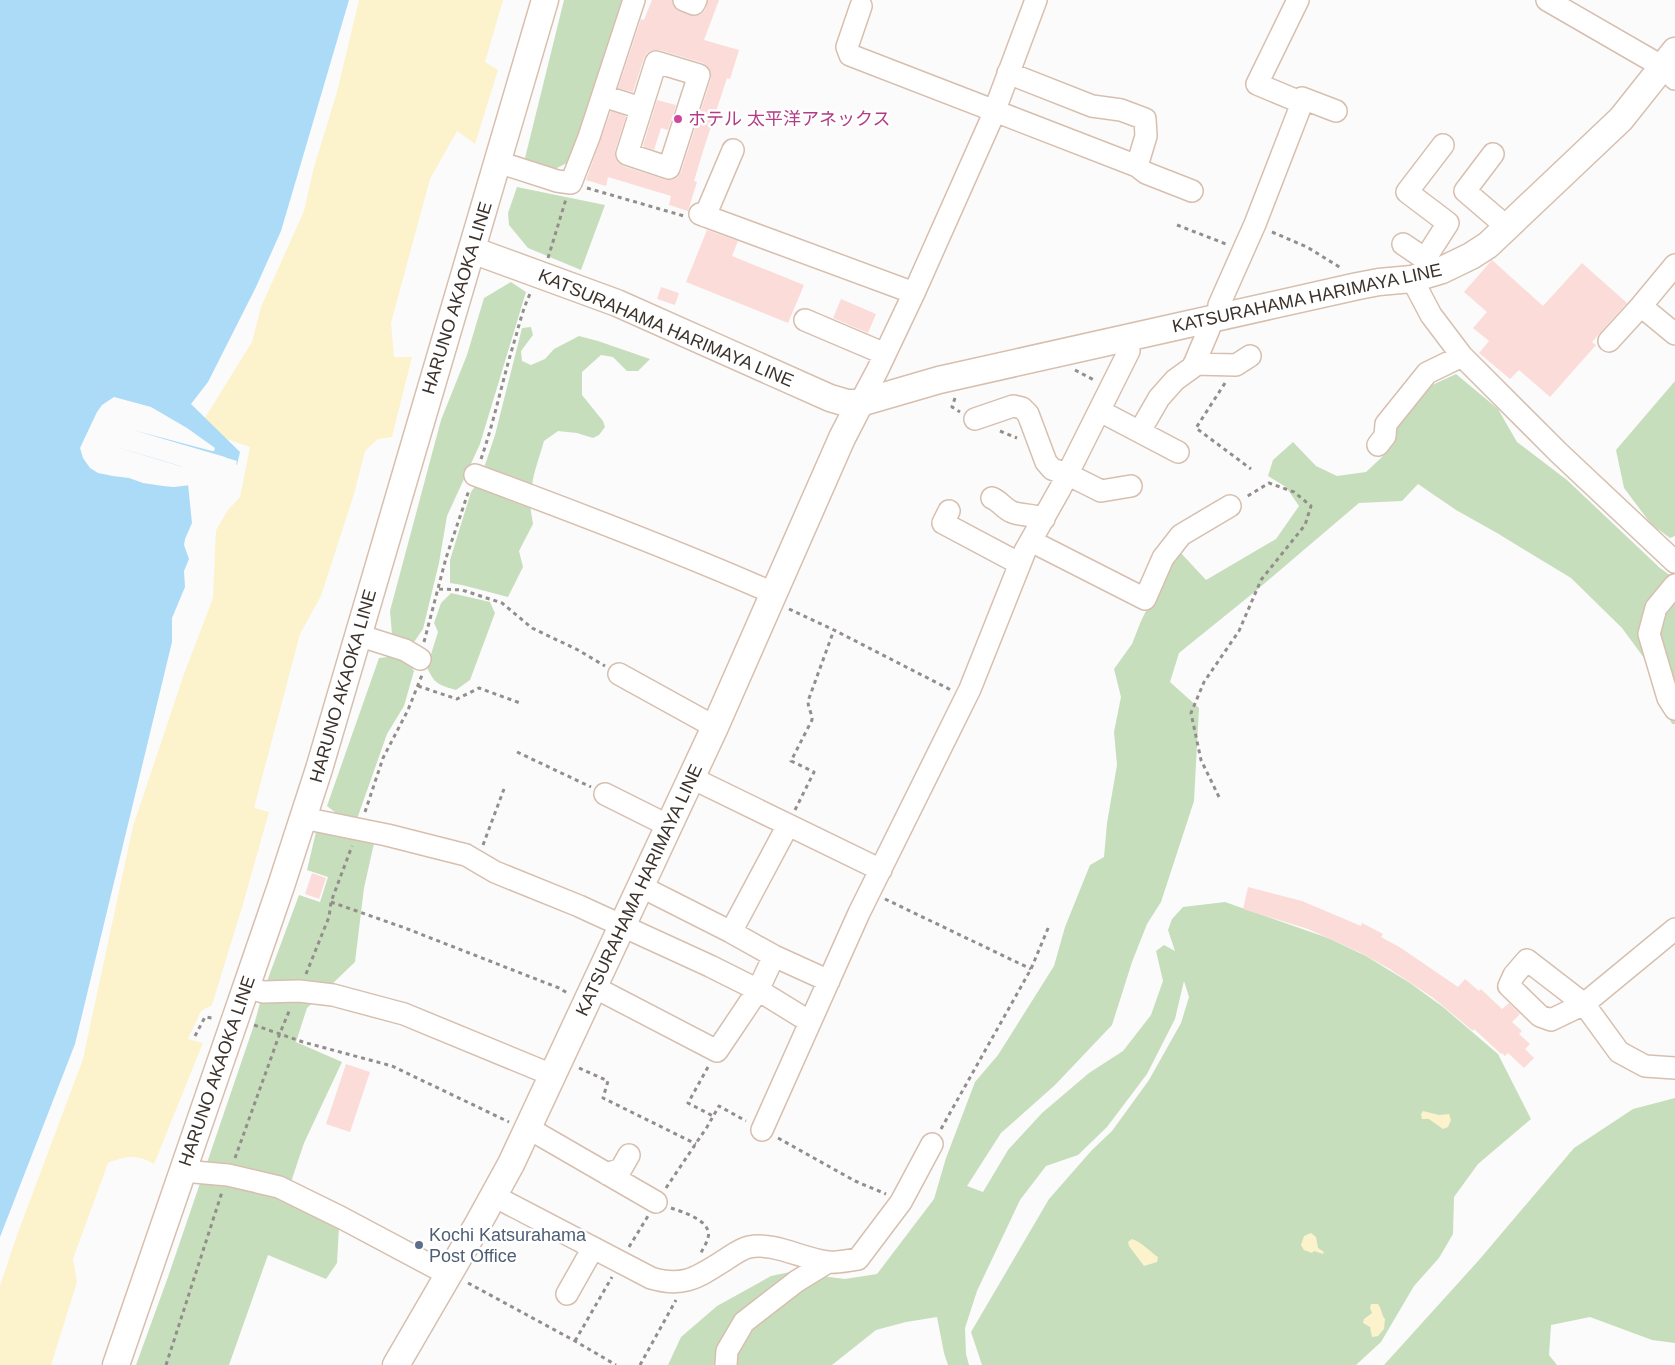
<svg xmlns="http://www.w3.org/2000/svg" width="1675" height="1365" viewBox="0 0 1675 1365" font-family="Helvetica,'Noto Sans JP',sans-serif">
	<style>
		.green { fill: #c7debc }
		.sand { fill: #fcf2cc }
		.water { fill: #acdbf7 }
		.pier { fill: #fbfbfb }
		.building { fill: #fbdcd9 }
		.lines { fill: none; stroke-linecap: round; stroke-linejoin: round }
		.minor-casing { stroke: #d7bfaf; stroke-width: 24 }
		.major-casing { stroke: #d7bfaf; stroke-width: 29 }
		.path { stroke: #938e8b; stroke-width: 3; stroke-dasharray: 4 4; stroke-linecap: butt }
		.minor { stroke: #fff; stroke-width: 21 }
		.major { stroke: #fff; stroke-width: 26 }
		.hotel-dot { fill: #d1479c; stroke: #fff; stroke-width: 2 }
		.service-dot { fill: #5c6f8a; stroke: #fff; stroke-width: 2 }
		.labels { text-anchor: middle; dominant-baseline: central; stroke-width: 5; stroke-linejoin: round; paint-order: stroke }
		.hotel-label { font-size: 18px; fill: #b23c85; stroke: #fff; text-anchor: start }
		.street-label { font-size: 18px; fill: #3b322c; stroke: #fff }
		.service-label { font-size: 18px; fill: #4e5e75; stroke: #fff; text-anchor: start }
	</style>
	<rect width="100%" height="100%" fill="#fbfbfb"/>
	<path class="green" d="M564 0H625L571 161 551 171 534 165 525 158Z
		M517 187 605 205 581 270 528 248 509 225 508 213Z
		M511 282 526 292 480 444 447 516 439 563 423 629 414 642 392 634 390 611 441 420 467 355 484 298Z
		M531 327 533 335 521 351 522 361 531 365 545 359 554 349 579 336 598 341 650 359 638 371H627L613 357 601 355 582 372V395L603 421 605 427 599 435 593 438 577 433 558 431 544 441C540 456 534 470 532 486L483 471 495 435 522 328Z
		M1456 374 1498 409 1517 442 1567 480 1660 568 1675 579V724H1672L1661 702 1647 662 1622 628 1571 578 1497 533 1456 510 1418 484 1402 501 1359 503 1252 594 1179 653 1170 682 1199 708 1194 801 1161 902 1147 924 1132 962 1112 1025 1055 1085 1001 1133 967 1186 983 1192 1008 1150 1042 1113 1089 1073 1123 1051 1151 1015 1163 981 1156 951 1164 945 1175 951 1168 930 1172 919 1183 907 1225 902 1328 938 1366 956 1410 983 1443 1007 1498 1054 1531 1119 1478 1164 1454 1197 1453 1234 1439 1258 1414 1286 1381 1342 1356 1365H982L971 1332 1049 1199 1092 1150 1112 1131 1149 1080 1181 1023 1189 997 1184 981 1175 1019 1147 1074 1107 1127 1078 1155 1046 1166 1020 1200 977 1291 965 1328 966 1354 969 1365H948L944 1353 937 1317 906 1322 876 1330 832 1365H668L681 1337 717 1306 771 1276 790 1272 845 1279 877 1274 934 1199 946 1158 975 1082 998 1055 1054 966 1065 927 1090 865 1104 857 1107 823 1117 765 1114 732 1121 697 1114 669 1132 644 1141 621 1161 581 1180 552 1206 580 1276 539 1299 506 1286 487 1268 476 1273 460 1293 442 1316 466 1337 476 1366 472 1382 457 1395 438 1399 422 1430 386Z
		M1675 381V536L1670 538 1651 524 1624 488 1616 450Z
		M480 479 530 505 533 524 519 551 523 567 508 597 462 585 450 583V560L471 492Z
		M451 593 490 602 495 613 470 680 456 690C439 685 434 684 427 667L438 632 434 623 441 603Z
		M404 655 414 671 404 706 387 734 357 819 341 817 327 806 379 658Z
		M316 832 375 839 364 888 355 962 307 1008 296 1042 342 1062 304 1143 291 1182 340 1208 337 1263 326 1279 268 1255 229 1365H136L168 1277 254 1025 263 992 299 895 320 902 328 877 307 870Z
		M1675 1098V1343L1652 1340 1590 1317 1551 1325 1549 1355 1557 1365H1384L1479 1260 1574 1148 1633 1109Z"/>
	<path class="sand" d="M359 0H503L485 62 498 70 475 144 457 131 430 179 391 323 394 357H412L392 437 378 439 365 451 354 494 321 596 300 634 254 808 269 812 243 904 212 1005 201 1011 188 1039 203 1043 154 1164C136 1154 126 1156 108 1163L73 1259 77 1282 51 1365H0V1286L17 1235 83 1059 133 826 184 674 213 598 216 530 228 510 240 497 250 447 198 429 252 342 261 307 304 211 314 167 337 92Z
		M1423 1111 1439 1115 1449 1114 1451 1120 1448 1127 1443 1129 1429 1119H1422L1421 1114Z
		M1311 1233 1316 1237 1318 1248 1324 1252 1323 1254 1314 1251 1312 1253 1304 1250 1301 1245 1304 1236Z
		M1132 1239C1142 1242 1149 1251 1158 1257L1157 1262 1144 1266 1129 1246 1128 1242Z
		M1371 1304H1378C1382 1309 1381 1314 1385 1319L1384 1329 1378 1336 1372 1337 1370 1327 1363 1323 1364 1319 1372 1313 1370 1308Z"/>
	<path class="water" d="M0 0H349L281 231 256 287 208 382 191 404 240 452 237 465 225 457 118 426 113 445 183 467 188 484 192 523 185 539 184 545 189 559 184 571 185 587 172 618V642L75 1044 0 1237Z"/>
	<path class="pier" d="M114 397 151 407 187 428 215 448 214 451H212L133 430 237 461 236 465 239 466 236 467 224 459 120 428 116 444 183 464 185 467 113 446 186 468 191 485 174 487 163 486 143 483 129 478 113 476 98 473 90 468 83 458 80 448 97 412 102 405Z"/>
	<path class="building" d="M652 0H672L674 7 679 11 695 16 701 14 705 10 708 0H719L704 40 739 50 730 79 727 78 704 148 694 181 697 182 688 211 669 205 671 196 608 177 606 186 586 180 611 111 626 116 615 151V157L618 163 623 166 666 180H672L677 178 681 172 711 79V73L708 67 703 63 660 50H653L647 53 644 58 633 92 618 88 641 19 644 20Z
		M657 100 676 105 668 130 661 128 654 150 643 146Z
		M707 230 738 241 732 256 804 285 788 323 686 282Z
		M1492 260 1543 306 1582 263 1627 303 1600 333 1592 342 1596 345 1550 397 1519 370 1510 379 1479 353 1489 341 1473 328 1487 312 1464 292Z
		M661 287 679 293 675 305 657 299Z
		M841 299 876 314 868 333 833 318Z
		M312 873 326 878 319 899 305 894Z
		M1248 887 1302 901 1361 926 1362 923 1383 934 1381 937 1401 948 1458 987 1465 979 1479 991 1481 989 1502 1009 1509 1003 1520 1014 1512 1022 1522 1031 1519 1034 1530 1044 1525 1049 1534 1058 1524 1068 1508 1053 1505 1056 1502 1053 1501 1054 1474 1029 1473 1031 1432 997 1388 968 1359 952 1308 929 1243 909Z
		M346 1064 370 1072 350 1132 326 1124Z"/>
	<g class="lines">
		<defs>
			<path id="minor" d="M684 0 694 4 696 0
				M1547 0 1663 67 1675 79
				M861 6 847 47 850 55 1137 166 1146 173 1192 191
				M656 62 699 75 669 168 627 154Z
				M1008 73 1092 106 1121 110 1145 119 1146 136 1137 166
				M603 96 641 108
				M1300 102 1302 98 1336 111
				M1493 154 1465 191 1507 227
				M498 162 557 181 571 183 589 137 634 0
				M700 214 914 293
				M705 216 733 150
				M1403 244 1425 259 1448 223 1407 192 1443 145
				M1412 279 1431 315 1462 356 1559 453 1675 562
				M1641 306 1675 334
				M1222 317 1219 305 1255 224 1300 108V102L1257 84 1298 0
				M805 320 885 354
				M1609 341 1641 306 1675 265
				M1194 364 1236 365 1250 356
				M860 403 877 371 914 293 991 120 1036 0
				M1100 411 1178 452
				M975 419 1013 406 1022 408 1028 414 1046 462 1052 469 1067 474 1101 491 1131 486
				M1140 431 1159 398 1175 380 1193 367 1209 329 1208 320
				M1378 445 1385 436 1386 424 1427 373 1462 356
				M475 475C575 512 675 550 773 593
				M992 498C1000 501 1004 509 1012 512 1022 516 1032 514 1044 519
				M949 511 943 523 1020 564
				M1031 541 1145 599 1163 558 1181 535 1230 506
				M1675 585 1656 608 1649 634 1668 698 1675 709
				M358 635 405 650 420 659
				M619 674 715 727
				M692 778 881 870
				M605 794 669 826
				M303 818 387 835 466 855 495 872 579 906 710 966 758 990 810 1022
				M642 887 731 932 774 956 829 981
				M1675 929 1584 1004 1551 1020 1540 1016 1509 986 1514 975 1527 960 1584 1004 1619 1052 1645 1066 1675 1068
				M731 932 788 825
				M246 987 263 992 299 991 333 995 404 1014 552 1075
				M594 987 717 1051 758 990 774 956
				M528 1128 656 1202
				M762 1130 859 913 970 689 1025 551 1060 489 1129 351 1128 338
				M183 1171 228 1175 279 1187 342 1218 436 1268 448 1273
				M607 1174 621 1169 629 1155
				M494 1196 651 1278C684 1288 698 1277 725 1260 733 1255 740 1249 749 1247 775 1242 802 1259 828 1262 837 1263 849 1260 858 1259L901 1202 932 1144
				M567 1294 593 1248
				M726 1365 727 1351 744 1322 797 1281 828 1262"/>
			<path id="major" d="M472 250 617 303 830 398 847 403H860L939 380 1358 286 1379 282 1412 279 1442 270 1471 256 1488 245 1621 119 1675 51
				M116 1365 281 886 319 769 545 0
				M396 1365 478 1224 511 1164 715 727 842 438 860 403"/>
		</defs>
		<use href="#minor" class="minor-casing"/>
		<use href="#major" class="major-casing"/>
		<path class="path" d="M587 188 684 216
			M1177 225 1226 244
			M1272 232 1307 247 1341 268
			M548 258 566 199
			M1075 370 1094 380
			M1225 383 1196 428 1251 469
			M955 398 952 407 960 412
			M1000 431 1017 438
			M481 459C495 419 503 377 516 336 520 321 524 306 531 292
			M439 589 462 590 502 603 532 628 578 650 605 666
			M789 609 834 630 951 690
			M424 642 446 558 469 490
			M418 686 457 699 479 688 520 703
			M517 752 591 787
			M1219 797 1201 760 1191 713 1204 682 1239 631 1261 580 1305 525 1311 506 1294 492 1269 483 1246 497
			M795 810 814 772 791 761 812 720C812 713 808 708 808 701L834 630
			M365 812 383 758 408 710 422 675
			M483 845 504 789
			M885 899 1031 969
			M331 902 405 928 559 988 569 994
			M306 974 329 917 331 902 352 846
			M254 1025 303 1042 392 1066 509 1122
			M195 1036 205 1017 212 1018
			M708 1067 688 1103 713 1116
			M579 1068 608 1081 603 1098 696 1144
			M941 1129 1031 969 1049 926
			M778 1138 855 1181 886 1194
			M235 1158 280 1033 290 1009
			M666 1188 707 1127 719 1106 746 1121
			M671 1208C683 1212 713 1221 708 1238 707 1243 703 1248 701 1253
			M629 1247 648 1216
			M468 1283 575 1341 616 1365
			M575 1341 612 1277
			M166 1365 222 1192
			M640 1365 676 1300"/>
		<use href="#minor" class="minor"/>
		<use href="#major" class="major"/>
	</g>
	<circle class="hotel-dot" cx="678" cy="119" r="5"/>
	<circle class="service-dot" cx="419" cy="1245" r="5"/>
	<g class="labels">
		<g class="hotel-label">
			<text x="688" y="119">ホテル 太平洋アネックス</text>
		</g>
		<g class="street-label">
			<text transform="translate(457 298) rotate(-73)">HARUNO AKAOKA LINE</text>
			<text transform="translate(1307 298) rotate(-12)">KATSURAHAMA HARIMAYA LINE</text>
			<text transform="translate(666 328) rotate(23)">KATSURAHAMA HARIMAYA LINE</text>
			<text transform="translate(343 686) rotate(-74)">HARUNO AKAOKA LINE</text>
			<text transform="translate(639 890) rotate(-65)">KATSURAHAMA HARIMAYA LINE</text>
			<text transform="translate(217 1071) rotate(-71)">HARUNO AKAOKA LINE</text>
		</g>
		<g class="service-label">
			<text x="429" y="1235">Kochi Katsurahama<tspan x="429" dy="21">Post Office</tspan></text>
		</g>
	</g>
</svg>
